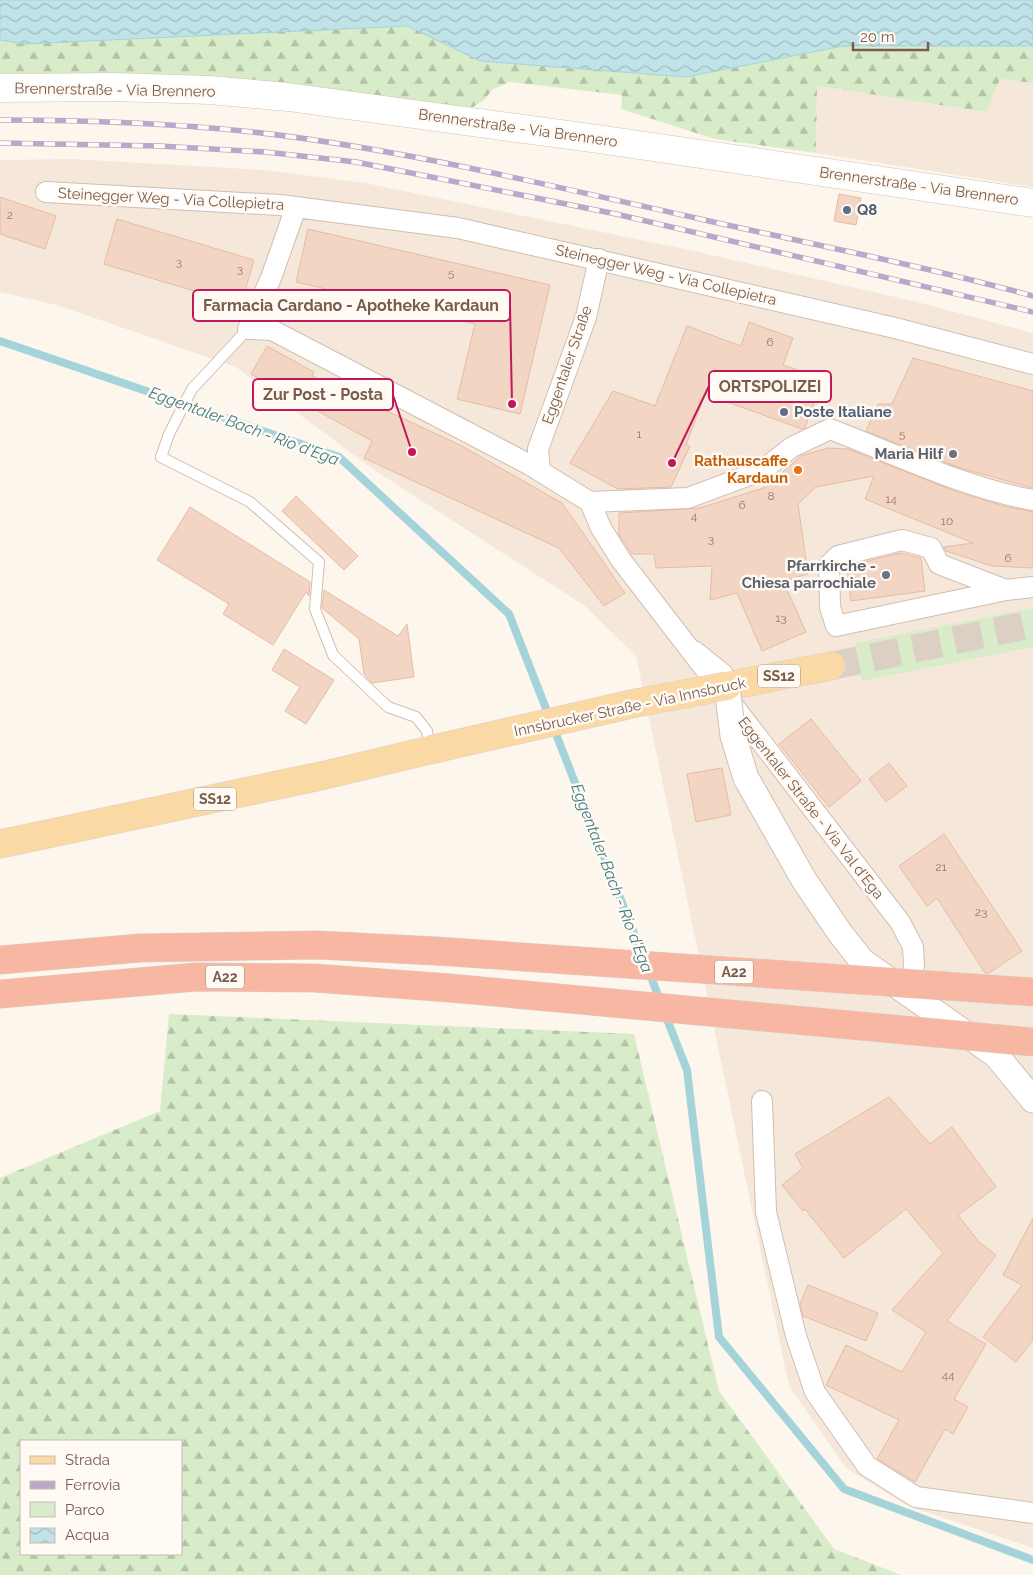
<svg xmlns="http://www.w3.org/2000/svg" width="1033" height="1575" viewBox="0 0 1033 1575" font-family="Raleway,sans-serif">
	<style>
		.residential { fill: #f5e8da }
		.green { fill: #d8ecc9 }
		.forest { fill: url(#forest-firs); fill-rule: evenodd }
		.water { fill: url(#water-waves); stroke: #a5d3da }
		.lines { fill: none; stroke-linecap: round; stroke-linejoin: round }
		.stream { stroke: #a5d3da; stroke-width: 8 }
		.building { fill: #f3d5c3; stroke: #e6bba3 }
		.primary-tunnel { stroke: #dcd0c4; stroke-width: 28; stroke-dasharray: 28 14; stroke-linecap: butt }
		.service-casing { stroke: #d1beb0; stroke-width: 12 }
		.minor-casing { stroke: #d1beb0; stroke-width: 22 }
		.tertiary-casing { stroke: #d1beb0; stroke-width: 27 }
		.secondary-casing { stroke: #d6c0b0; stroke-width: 29 }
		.primary-casing { stroke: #dad1cd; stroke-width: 29 }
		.motorway-casing { stroke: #dad1cd; stroke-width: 29 }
		.service { stroke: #fff; stroke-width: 10 }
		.minor { stroke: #fff; stroke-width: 20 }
		.tertiary { stroke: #fff; stroke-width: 25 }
		.secondary { stroke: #fff; stroke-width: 28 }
		.primary { stroke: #fbd9a5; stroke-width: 28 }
		.motorway { stroke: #f7b7a3; stroke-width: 28 }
		.rail-casing { stroke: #b9a8c9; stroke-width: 5.5 }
		.rail { stroke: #fffaf3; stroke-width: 4; stroke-dasharray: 11; stroke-linecap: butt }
		.tertiary-bridge-casing { stroke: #d1beb0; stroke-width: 27; stroke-linecap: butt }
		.primary-bridge-casing { stroke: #dad1cd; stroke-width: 29; stroke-linecap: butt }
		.motorway-bridge-casing { stroke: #dad1cd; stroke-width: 29; stroke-linecap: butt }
		.tertiary-bridge { stroke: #fff; stroke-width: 25 }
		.primary-bridge { stroke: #fbd9a5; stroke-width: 28 }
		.motorway-bridge { stroke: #f7b7a3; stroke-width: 28 }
		.service-dot { fill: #5c6f8a; stroke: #fffaf3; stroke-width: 2 }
		.worship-dot { fill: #6b7280; stroke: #fffaf3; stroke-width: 2 }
		.food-dot { fill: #e8710a; stroke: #fffaf3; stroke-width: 2 }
		.labels { text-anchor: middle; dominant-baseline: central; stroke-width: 5; stroke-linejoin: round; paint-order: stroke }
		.number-label { font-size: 12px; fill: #987a6a }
		.shield { fill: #fffaf3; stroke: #a28b7f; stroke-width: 1 }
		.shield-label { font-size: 14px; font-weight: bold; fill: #7a5c4d }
		.street-label { font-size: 15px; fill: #7a5c4d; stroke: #fffaf3 }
		.service-label { font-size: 15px; font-weight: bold; fill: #4e5e75; stroke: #fffaf3; text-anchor: start }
		.worship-label { font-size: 15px; font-weight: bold; fill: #5b616d; stroke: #fffaf3; text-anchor: end }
		.food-label { font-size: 15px; font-weight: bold; fill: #c56008; stroke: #fffaf3; text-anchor: end }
		.water-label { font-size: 16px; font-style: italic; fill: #437c86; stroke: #fffaf3 }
		.leader { fill: none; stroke: #c2185b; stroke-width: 2 }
		.callout-dot { fill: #c2185b; stroke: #fffaf3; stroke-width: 2 }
		.callout { fill: #fffaf3; stroke: #c2185b; stroke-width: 2 }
		.callout-label { font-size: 16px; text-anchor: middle; font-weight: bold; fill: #7a5c4d }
	</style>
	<defs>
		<pattern id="forest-firs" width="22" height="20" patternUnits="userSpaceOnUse" patternTransform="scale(1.25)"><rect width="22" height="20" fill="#d8ecc9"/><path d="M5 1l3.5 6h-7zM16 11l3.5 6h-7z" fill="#b4c2a5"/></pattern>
		<pattern id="water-waves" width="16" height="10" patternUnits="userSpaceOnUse" patternTransform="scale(1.25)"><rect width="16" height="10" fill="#bfe3e8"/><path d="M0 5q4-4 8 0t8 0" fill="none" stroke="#a0bbbe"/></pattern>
	</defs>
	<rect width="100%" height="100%" fill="#fdf6ec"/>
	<path class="residential" d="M1000 79 1033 83V187L816 153 817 86 986 112Z
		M72 159 264 170 365 183 694 251 921 303 1033 333V1548L908 1506 846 1468 789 1386 636 656 585 606 374 470 236 367 57 305 0 292V160Z"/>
	<path class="green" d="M1033 608V647L862 681 855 643Z"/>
	<path class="forest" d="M408 26 480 61 686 77 843 46H1033V83L1000 79 986 112 817 86 816 153 715 139 621 109 622 95 510 82 492 90 484 100 473 107 457 109 209 77 118 73H0V40L24 44Z
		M169 1014 634 1034 719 1391 834 1549 901 1575H0V1178L160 1111ZM181 1441V1554H21V1441Z"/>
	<path class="water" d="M0 0H1033V46H843L686 77 480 61 408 26 24 44 0 40Z"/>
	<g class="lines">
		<path class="stream" d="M0 341 339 457 509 614 644 959
			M649 972 661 1003
			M665 1014 687 1070 719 1337 844 1489 1033 1560"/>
	</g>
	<path class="building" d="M839 194 861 198 856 225 834 221Z
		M0 197 56 216 45 249 0 234Z
		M117 219 254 260 241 305 104 264Z
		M308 229 550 285 520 414 457 399 475 324 296 282Z
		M749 322 793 338 783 365 823 379 805 428 802 429 705 394 686 445 690 446 671 487 618 489 570 463 613 391 655 406 687 326 741 346Z
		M267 346 314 372 312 376 460 445 562 503 625 593 604 606 559 548 364 458 372 441 251 374Z
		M913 358 1033 391V488L960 468 866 431 878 404H892Z
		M827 448 848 449 952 490 1004 506 1033 512V568L992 566 946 551 944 547 973 543 865 499 874 476 816 487 798 504 808 574 783 581 806 632 762 651 737 593 710 600 712 566 656 568 654 554H632L619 535V513L700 508 766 487 801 456Z
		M296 496 358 556 344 570 282 511Z
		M190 507 310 582 309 596 306 592 273 645 223 614 229 604 157 560Z
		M901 553 921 558 925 591 851 601 847 566Z
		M324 590 398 636 407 624 414 677 372 683 364 674 359 639 322 608Z
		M284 649 334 680 306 724 285 711 300 687 272 670Z
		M811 719 861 781 829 807 779 744Z
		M889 763 907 786 886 802 869 779Z
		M722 768 731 815 696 822 687 774Z
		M944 834 1022 951 989 973H985L937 898 927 906 899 866Z
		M889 1097 930 1144 952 1127 996 1187 958 1215 979 1242 996 1255 947 1321 986 1344 954 1399 968 1407 953 1434 945 1429 915 1482 877 1459 899 1420 826 1385 846 1345 902 1372 926 1332 892 1310 943 1253 906 1209 844 1258 805 1209 803 1211 782 1185 803 1168 795 1154Z
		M1033 1218V1340L1016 1362 983 1337 1022 1285 1003 1275Z
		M808 1285 878 1313 866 1341 803 1316 800 1304Z"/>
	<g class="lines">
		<path class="primary-tunnel" d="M831 666 1033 624"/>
		<defs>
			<path id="service" d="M248 329 192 389 169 434 161 457 250 502 319 562 315 609 333 655 388 707 416 717 427 731 430 750
				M697 647 727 671"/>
			<path id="minor" d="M46 192 280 205 458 228 895 328 1033 364
				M296 207 271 278 248 329 272 330 530 465 590 502 601 528 621 560 900 922 913 947 914 964 911 997
				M540 471 538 449 586 317 599 259
				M590 502 688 498 763 470 792 447 830 429C895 454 965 488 1033 500
				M1006 590 939 564 931 548 902 540 838 556 829 565 830 607 836 626 1006 590 1033 587
				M762 1101 766 1212 796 1336 815 1392 867 1466 916 1497 1033 1513"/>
			<path id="tertiary" d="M746 778 804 880 840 933 862 961 996 1055 1033 1100"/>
			<path id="secondary" d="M0 88 115 87 209 90 288 97 598 139 1033 203"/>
			<path id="primary" d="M727 686 831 666
				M0 844 325 775 430 750"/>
			<path id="motorway" d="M0 960 140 948 318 945 436 951
				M0 994 196 977 314 978 450 988"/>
		</defs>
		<use href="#service" class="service-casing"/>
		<use href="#minor" class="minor-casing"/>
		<use href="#tertiary" class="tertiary-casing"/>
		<use href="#secondary" class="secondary-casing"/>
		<use href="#primary" class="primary-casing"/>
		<use href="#motorway" class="motorway-casing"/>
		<use href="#service" class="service"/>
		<use href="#minor" class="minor"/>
		<use href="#tertiary" class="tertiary"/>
		<use href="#secondary" class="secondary"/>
		<use href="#primary" class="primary"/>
		<use href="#motorway" class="motorway"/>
		<defs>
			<path id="rail" d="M0 120C85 120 169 123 253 132 396 148 537 183 678 214 796 241 916 264 1033 296
				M0 143 159 146 265 152 356 162 616 214 1033 312"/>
		</defs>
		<use href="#rail" class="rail-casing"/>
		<use href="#rail" class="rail"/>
		<defs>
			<path id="tertiary-bridge" d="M727 686 733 736 746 778"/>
			<path id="primary-bridge" d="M430 750 636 703 727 686"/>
			<path id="motorway-bridge" d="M436 951 1033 992
				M450 988 1033 1042"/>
		</defs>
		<use href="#tertiary-bridge" class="tertiary-bridge-casing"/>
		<use href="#primary-bridge" class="primary-bridge-casing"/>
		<use href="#motorway-bridge" class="motorway-bridge-casing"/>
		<use href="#tertiary-bridge" class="tertiary-bridge"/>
		<use href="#primary-bridge" class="primary-bridge"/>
		<use href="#motorway-bridge" class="motorway-bridge"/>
	</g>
	<g class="service-dot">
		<circle cx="847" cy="210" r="5"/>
		<circle cx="784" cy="412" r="5"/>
	</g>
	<g class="worship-dot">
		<circle cx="953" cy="454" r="5"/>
		<circle cx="886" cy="575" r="5"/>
	</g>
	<circle class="food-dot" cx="798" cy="470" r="5"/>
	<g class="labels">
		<g class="number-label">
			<text x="10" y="215">2</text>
			<text x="179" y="262">3</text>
			<text x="240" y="269">3</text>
			<text x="451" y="273">5</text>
			<text x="770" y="342">6</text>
			<text x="639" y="434">1</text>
			<text x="902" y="434">5</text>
			<text x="771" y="496">8</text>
			<text x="891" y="499">14</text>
			<text x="742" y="505">6</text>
			<text x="694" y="516">4</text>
			<text x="947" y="521">10</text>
			<text x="711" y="539">3</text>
			<text x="1008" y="558">6</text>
			<text x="781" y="618">13</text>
			<text x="941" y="867">21</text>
			<text x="981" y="912">23</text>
			<text x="948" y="1375">44</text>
		</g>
		<g class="shield">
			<rect x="758" y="664.5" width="42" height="23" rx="4"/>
			<rect x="194" y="787.5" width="42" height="23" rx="4"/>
			<rect x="715" y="960.5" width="38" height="23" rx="4"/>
			<rect x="206" y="965.5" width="38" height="23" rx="4"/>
		</g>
		<g class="shield-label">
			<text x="779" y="676">SS12</text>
			<text x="215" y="799">SS12</text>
			<text x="734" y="972">A22</text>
			<text x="225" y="977">A22</text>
		</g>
		<g class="street-label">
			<text transform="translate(115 90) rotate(1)">Brennerstraße - Via Brennero</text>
			<text transform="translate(518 128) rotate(8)">Brennerstraße - Via Brennero</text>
			<text transform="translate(919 186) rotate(8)">Brennerstraße - Via Brennero</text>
			<text transform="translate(171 199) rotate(3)">Steinegger Weg - Via Collepietra</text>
			<text transform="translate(666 275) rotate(13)">Steinegger Weg - Via Collepietra</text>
			<text transform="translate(567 365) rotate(-71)">Eggentaler Straße</text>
			<text transform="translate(630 707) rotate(-12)">Innsbrucker Straße - Via Innsbruck</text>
			<text transform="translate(811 808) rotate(52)">Eggentaler Straße - Via Val d'Ega</text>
		</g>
		<g class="service-label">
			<text x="857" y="210">Q8</text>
			<text x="794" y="412">Poste Italiane</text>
		</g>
		<g class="worship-label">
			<text x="943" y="454">Maria Hilf</text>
			<text x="876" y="566">Pfarrkirche -<tspan x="876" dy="17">Chiesa parrochiale</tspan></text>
		</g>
		<g class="food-label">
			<text x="788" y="461">Rathauscaffe<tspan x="788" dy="17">Kardaun</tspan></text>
		</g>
		<g class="water-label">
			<text transform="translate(244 426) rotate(20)">Eggentaler Bach - Rio d'Ega</text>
			<text transform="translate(612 878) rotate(69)">Eggentaler Bach - Rio d'Ega</text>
		</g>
	</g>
	<path class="leader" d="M512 404L510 305M672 463L709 386M412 452L393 395"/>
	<g class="callout-dot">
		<circle cx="512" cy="404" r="5"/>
		<circle cx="672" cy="463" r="5"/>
		<circle cx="412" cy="452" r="5"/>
	</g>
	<g class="callout">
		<rect x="193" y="290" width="317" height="31" rx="5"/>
		<rect x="709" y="371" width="122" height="31" rx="5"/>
		<rect x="253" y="379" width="140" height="31" rx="5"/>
	</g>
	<g class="callout-label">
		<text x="351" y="311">Farmacia Cardano - Apotheke Kardaun</text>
		<text x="770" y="392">ORTSPOLIZEI</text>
		<text x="323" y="400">Zur Post - Posta</text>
	</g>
	<rect x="20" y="1440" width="162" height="115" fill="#fffaf3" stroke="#cabbb1"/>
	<rect x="30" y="1456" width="25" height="8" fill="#fbd9a5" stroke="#cabbb1"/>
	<text x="65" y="1465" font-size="15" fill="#7a5c4d">Strada</text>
	<rect x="30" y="1481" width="25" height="8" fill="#b9a8c9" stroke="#cabbb1"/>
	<text x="65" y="1490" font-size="15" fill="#7a5c4d">Ferrovia</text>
	<rect x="30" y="1502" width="25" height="15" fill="#d8ecc9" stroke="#cabbb1"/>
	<text x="65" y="1515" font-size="15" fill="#7a5c4d">Parco</text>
	<rect x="30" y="1528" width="25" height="15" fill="url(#water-waves)" stroke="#cabbb1"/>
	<text x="65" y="1540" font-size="15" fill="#7a5c4d">Acqua</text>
	<path d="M853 42v8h75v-8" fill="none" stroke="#7a5c4d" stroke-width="2.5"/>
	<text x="860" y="42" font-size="15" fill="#7a5c4d" stroke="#fffaf3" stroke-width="4" paint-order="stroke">20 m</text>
</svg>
